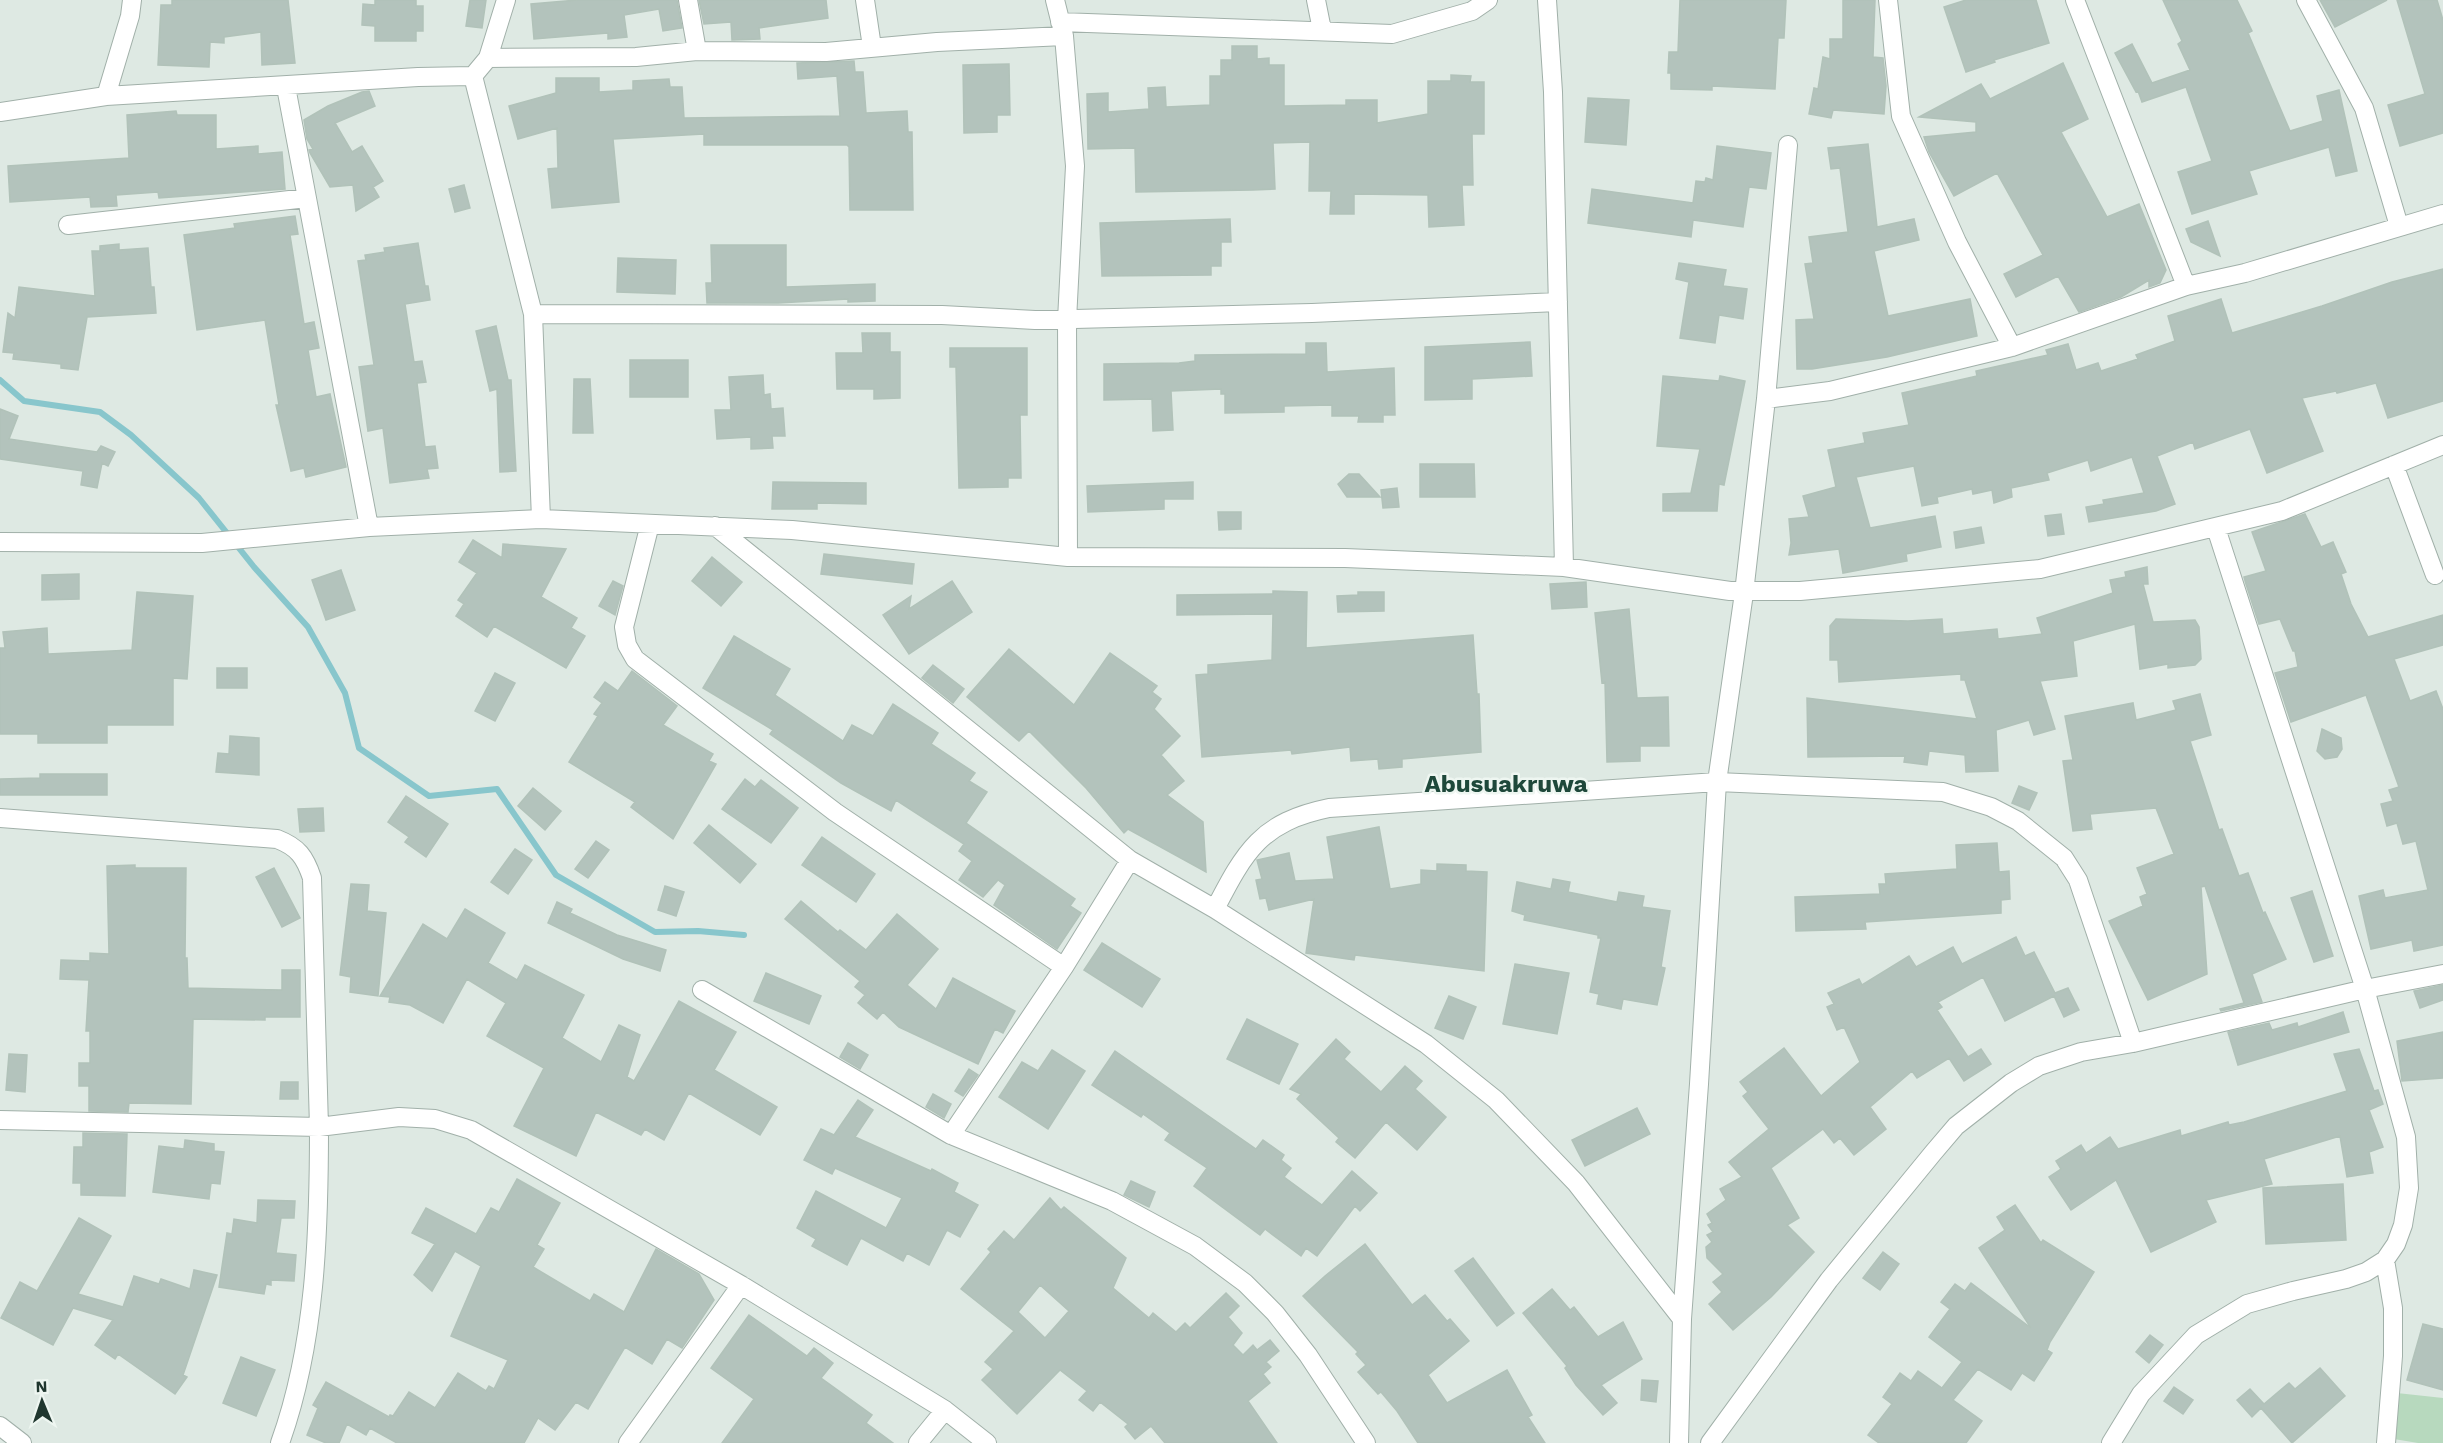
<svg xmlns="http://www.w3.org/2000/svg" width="2443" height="1443" viewBox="0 0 2443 1443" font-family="'Work Sans',sans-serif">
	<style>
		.green { fill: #b7d9be }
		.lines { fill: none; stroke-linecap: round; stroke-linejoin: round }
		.stream { stroke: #88c6cc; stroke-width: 6 }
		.building { fill: #b3c3bc; stroke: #b1c2b9; stroke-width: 1.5; fill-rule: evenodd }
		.minor-casing { stroke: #a1b0a9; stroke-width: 20 }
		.minor { stroke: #fff; stroke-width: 18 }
		.labels { text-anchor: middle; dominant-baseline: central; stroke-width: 5; stroke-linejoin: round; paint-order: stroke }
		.district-label { font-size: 24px; font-weight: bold; fill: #1e483a; stroke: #eef6f1 }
	</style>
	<rect width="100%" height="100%" fill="#dee9e3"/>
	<path class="green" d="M2397 1393 2443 1398V1443H2418L2394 1439Z"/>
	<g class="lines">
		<path class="stream" d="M0 380 24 401 100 412 131 435 199 498 254 567 308 627 345 693 359 748 429 796 497 789 556 875 655 932 698 931 744 935"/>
	</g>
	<path class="building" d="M172 0H288L295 63 262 65 261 32 224 37V43L210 42 209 67 158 65 161 5H172Z
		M375 0H416V6H423V31H416V41H375V26L362 25 363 4 375 5Z
		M470 0H486L482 28 466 26Z
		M577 0H677L682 28 663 31 659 9 624 15 627 37 608 39V33L534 39 531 4Z
		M699 0H826L828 18 759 28 760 39 732 40 731 22 704 24Z
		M1680 0H1786L1784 38H1778L1775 89 1712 86V90L1671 89V73H1668L1669 52H1678Z
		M1843 0H1875L1873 57 1883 58 1886 86 1884 114 1833 110 1831 118 1809 114 1814 88 1818 89 1823 57 1830 59V39H1843Z
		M1966 0H2036L2049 43 1994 60 1995 62 1966 72 1944 7Z
		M2163 0H2237L2252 31 2248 33 2290 131 2323 121 2317 96 2339 90 2357 171 2336 176 2329 147 2249 171 2257 194 2192 214 2178 172 2212 161 2186 87 2142 102 2138 91 2136 92 2115 53 2132 44 2152 83 2190 70 2178 44 2182 41Z
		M2320 0H2387L2335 27Z
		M2397 0H2437L2443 20V133L2400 146 2388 105 2425 94Z
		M1232 46H1257V59L1269 58V65H1284V106L1346 105V100H1377V123L1428 114V81H1451V75L1471 76 1470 82H1484V134H1472L1473 185H1462L1464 225 1429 227 1428 195 1354 194V214H1330L1331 191H1309L1310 142 1273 143 1275 189 1253 190 1136 192 1135 148 1088 149 1087 94 1108 93V112L1149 109 1148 88 1165 87 1166 107 1210 105V76H1221V60H1232Z
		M854 61 855 72H863L866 113 907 111 908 132H912L913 210H850L849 147 847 145H704V134L613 139 619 202 552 208 548 169 558 168 557 128 518 139 509 106 556 93V78H599V92L633 90V81L669 79 670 87H682L684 118 840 116 837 76 798 79 797 63Z
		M2063 63 2088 119 2061 132 2107 217 2139 204 2166 270 2160 283 2149 287V280L2121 297 2079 312 2058 276 2016 297 2004 274 2043 255 1997 173 1954 196 1929 152 1924 137 1976 132V122L1919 117 1981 84 1990 99Z
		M1009 64 1010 115H997V132L964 133 963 65Z
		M369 91 375 106 335 123 352 152 362 146 383 181 373 187 379 197 356 211 353 185 330 187 310 153 309 150 313 149 307 139 304 120 328 106 362 92Z
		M1588 98 1629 100 1626 145 1585 142Z
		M176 111 177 115H216V149L258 146V154L282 152 285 189 159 198 158 192 116 195 117 206 91 207 90 197 10 202 8 166 129 158 127 115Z
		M1868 144 1877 227 1914 219 1919 240 1874 251 1888 316 1970 299 1977 336 1887 357 1812 369H1797L1796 320 1814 319 1805 264 1813 263 1809 237 1848 232 1840 168 1831 169 1828 148Z
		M1717 146 1771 153 1766 189 1749 187 1743 227 1693 220 1691 237 1588 223 1592 189 1693 203 1696 181 1705 182 1706 178 1713 180Z
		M464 185 470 208 455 212 449 189Z
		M295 216 298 234 290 235 304 324 314 322 319 348 308 350 316 397 330 394 346 467 306 477 304 468 291 471 276 405H279L265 320 197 330 184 235 235 228 234 224Z
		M1230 219 1231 242H1221V266H1211V275L1102 276 1100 223Z
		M2208 221 2220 256 2191 242 2186 229Z
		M418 243 425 286H428L430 300 405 304 414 362 422 361 426 382 417 383 425 447 435 446 438 468 427 469 429 478 390 483 383 428 368 431 366 417 359 367 374 365 358 261 366 260 365 255 385 252 384 248Z
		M119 244V250L148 248 151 287H154L156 313 87 317 78 370 61 368V364L13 359 14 353 3 352 8 313 15 318 19 287 95 296 92 251H100V246Z
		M711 245H786V287L875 284V301L848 302V299L778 303H707L706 283H712Z
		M618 258 676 260 675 294 617 292Z
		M1679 263 1726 270 1723 286 1747 289 1743 319 1719 315 1715 343 1680 338 1689 282 1676 279Z
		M2443 269V401L2388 418 2376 383 2337 393 2336 391 2302 398 2323 451 2267 473 2250 429 2195 449 2193 442 2157 456 2175 504 2156 511 2089 522 2086 507 2104 504 2103 500 2144 493 2132 457 2091 471 2088 460 2047 473 2049 480 2011 488 2012 497 1994 503 1992 490 1973 494 1972 489 1937 497 1938 503 1922 506 1914 466 1856 477 1870 528 1935 516 1941 547 1906 554 1907 561 1843 573 1839 549 1789 555 1791 543 1789 519 1809 517 1803 496 1836 487 1828 450 1865 443 1863 433 1909 425 1902 393 1977 376 1976 371 2048 355 2046 350 2068 344 2076 370 2098 363 2101 371 2138 359 2136 355 2175 341 2168 316 2221 299 2232 333 2322 306 2392 282Z
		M496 326 508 380H511L516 471 500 472 497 389 490 391 476 331Z
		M862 333H890V352H900V398L874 399V389H837L836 353H863Z
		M1530 342 1532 376 1472 379V399L1425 400V347Z
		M1306 343H1326L1327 372 1394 368 1395 415H1383V422H1358L1359 416H1332V405L1284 406V412L1225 413V394H1221V389L1171 391 1173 430 1153 431 1152 399 1104 400V364L1179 363 1195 361V355L1306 354Z
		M950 348H1027V415H1020L1021 478H1008V487L959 488 956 367H950Z
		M630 360H688V397H630Z
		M763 375 764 395 770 394 771 409 783 408 785 436H772L773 448 751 449V437L717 439 715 410H731L729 377Z
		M1663 376 1719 381 1720 376 1745 381 1724 485 1719 484 1717 511H1663V494L1691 493 1700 449 1657 446Z
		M574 379H590L593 433H573Z
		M0 409 18 416 9 439 97 452 101 446 115 452 108 466 102 463 97 488 81 485 83 471 0 459Z
		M1420 464H1474L1475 497H1420Z
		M1349 474H1359L1380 497H1347L1338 484Z
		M773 482 866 483V504L817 503V509H772Z
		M1193 482V499H1164V509L1088 512 1087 486Z
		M1397 488 1399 507 1383 508 1381 490Z
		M1218 512H1241V529L1219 530Z
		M2061 514 2064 534 2048 536 2045 516Z
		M2305 514 2321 547 2333 542 2346 572 2341 574 2351 604 2368 637 2443 615V645L2394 659 2410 701 2436 691 2443 709V945L2414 951 2412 940 2371 949 2359 896 2383 890 2385 898 2428 890 2416 841 2403 844 2397 823 2387 826 2381 804 2393 801 2389 790 2399 787 2366 695 2291 722 2275 673 2298 667 2295 651H2293L2280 619 2259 624 2246 584 2244 577 2266 571 2252 532Z
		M1981 527 1984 543 1956 548 1954 532Z
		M473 540 502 558 503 544 566 549 541 597 577 618 571 628 585 636 566 668 494 626 487 637 456 616 464 604 458 600 477 573 459 562Z
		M824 554 914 564 912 584 821 574Z
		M712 557 742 582 721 606 692 581Z
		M2147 567 2148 584H2143L2153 622 2195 620 2199 627 2201 659 2195 665 2168 668V664L2140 669 2135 624 2073 641 2077 676 2040 681 2055 729 2034 735 2029 720 1996 730 1998 771 1966 772 1965 755 1929 751 1927 765 1904 762 1905 756 1808 757 1807 698 1977 719 1965 680H1961V674L1839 682 1838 660H1830V626L1836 619 1908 621 1942 619 1943 634 1997 629 1998 639 2042 634 2037 618 2113 593 2110 580 2126 577 2125 572Z
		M341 570 355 610 326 620 312 580Z
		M79 574V599L42 600V575Z
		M613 581 623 586 615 615 599 606Z
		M952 581 972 612 909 654 883 615 911 596 909 609Z
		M1586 582 1587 607 1552 609 1550 584Z
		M1273 591 1307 592 1306 648 1473 635 1477 694H1479L1481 752 1402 759V767L1379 769 1378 759 1351 761 1350 747 1292 754 1291 750 1202 757 1196 675 1208 674V665L1272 660 1273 614 1177 615V595L1273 594Z
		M137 592 193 596 187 679 173 678V725H107V743H38V734H0V648H5L3 632 47 628 48 654 132 650Z
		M1358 592H1384V611L1338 612 1337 596 1358 595Z
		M1629 609 1637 698 1668 697 1669 746H1640V761L1607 762 1605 682 1602 683 1595 613Z
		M734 636 790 669 775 695 843 741 852 725 873 736 893 704 938 733 931 744 975 773 969 781 987 792 966 823 1075 899 1070 906 1081 913 1057 949 994 905 1005 885 998 880 983 897 959 880 972 861 959 851 964 844 896 800 891 811 841 783 770 734 773 730 703 688Z
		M1009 649 1074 705 1110 653 1157 686 1152 692 1161 699 1154 709 1180 736 1161 755 1184 781 1167 795 1203 822 1206 872 1128 829 1124 833 1086 788 1029 731 1019 741 967 697Z
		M933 665 964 689 953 703 922 678Z
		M217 668H247V688H217Z
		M632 671 677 706 663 725 713 754 709 761 716 764 673 839 631 807 635 802 569 762 598 716 594 714 602 703 594 697 605 682 618 691Z
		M495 673 515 683 495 721 475 711Z
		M2200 694 2211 735 2190 741 2219 830 2222 829 2239 876 2248 873 2263 913 2265 912 2286 959 2252 974 2262 1002 2221 1011 2220 1009 2244 1003 2205 886 2201 887 2207 974 2148 1000 2109 921 2143 906 2140 897 2147 894 2137 868 2174 854 2156 808 2090 814 2092 829 2073 831 2063 761 2073 760 2065 716 2133 703 2136 720 2176 710 2173 701Z
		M2322 729 2341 738 2342 749 2337 757 2325 759 2317 751Z
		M230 736 259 738V775L216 772 218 753 229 754Z
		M40 774H107V795H0V779L40 778Z
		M745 779 755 787 761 780 798 808 771 843 722 809Z
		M2019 786 2037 793 2029 810 2012 803Z
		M533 788 561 811 545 830 518 806Z
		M406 796 448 824 426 857 405 842 409 837 388 822Z
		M323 808 324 831 300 832 298 809Z
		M709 825 756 864 740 883 694 843Z
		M1379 827 1390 889 1421 884V870L1437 871V864L1466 865V871L1487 872 1484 971 1355 955 1354 960 1306 953 1314 899 1269 910 1266 898 1260 899 1256 880 1262 879 1257 860 1289 853 1295 881 1334 879 1327 837Z
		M822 837 875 874 856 902 802 865Z
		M596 841 609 850 588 878 575 869Z
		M1997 843 1999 872 2009 871 2010 899 2001 900V913L1865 922 1866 929 1796 931 1795 897 1880 894 1879 884H1886L1885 874 1957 869 1956 845Z
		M515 849 532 860 508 894 491 882Z
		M135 865V868H186L185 958H187L188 988 282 990V970H300V1017H265V1020L193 1019 191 1104 129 1103 128 1112 89 1111V1086H79V1063H90V1031H86L89 980 60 979 61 960 90 961V953L109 954 107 866Z
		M274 868 300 918 282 927 256 877Z
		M1553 879 1570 882 1568 892 1617 902 1619 892 1644 896 1642 907 1670 911 1661 967 1665 968 1657 1005 1623 999 1621 1009 1597 1004 1599 994 1590 992 1601 938H1598V935L1524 920 1525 915 1512 911 1517 882 1551 889Z
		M351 884 369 885 367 911 386 913 378 996 350 992 351 977 340 975Z
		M665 886 684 892 676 916 658 910Z
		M2312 891 2333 956 2314 962 2291 898Z
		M801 901 838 932 840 930 866 950 897 914 938 949 907 985 936 1009 953 978 1015 1011 1003 1033 995 1029 978 1064 899 1027 883 1012 877 1019 858 1003 865 995 855 987 860 981 785 919Z
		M557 902 572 909 570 913 617 935 666 950 660 971 623 959 548 923Z
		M465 909 505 933 488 963 517 980 525 965 584 995 562 1038 601 1062 619 1025 640 1035 627 1077 634 1081 679 1001 736 1032 714 1070 777 1107 760 1135 689 1093 664 1140 645 1129 641 1135 596 1112 576 1156 514 1126 544 1068 487 1036 506 1003 467 979 443 1023 410 1005 389 1002 390 997 380 996 423 924 447 939Z
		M2016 937 2025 956 2034 952 2055 993 2068 988 2079 1010 2064 1017 2054 996 2005 1021 1983 977 1938 1002 1942 1007 1937 1010 1968 1057 1981 1049 1991 1064 1964 1081 1949 1058 1917 1078 1912 1071 1870 1107 1886 1129 1854 1155 1840 1138 1834 1143 1823 1129 1771 1168 1799 1218 1787 1225 1814 1252 1771 1297 1733 1330 1709 1304 1722 1292 1713 1282 1723 1274 1707 1258 1706 1247 1712 1242 1707 1235 1713 1232 1708 1225 1712 1223 1707 1214 1726 1200 1720 1189 1742 1177 1729 1162 1769 1129 1743 1096 1748 1092 1740 1082 1784 1048 1821 1096 1860 1062 1844 1027 1837 1030 1827 1007 1834 1004 1828 993 1859 979 1862 985 1909 956 1916 967 1953 947 1962 964Z
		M1102 943 1160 979 1142 1007 1084 970Z
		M1515 964 1569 973 1557 1034 1503 1024Z
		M766 973 821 996 809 1024 754 1001Z
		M2443 985V1000L2420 1008 2414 991Z
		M1449 996 1476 1007 1463 1039 1435 1028Z
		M2343 1012 2349 1032 2238 1065 2228 1032 2269 1023 2272 1030 2297 1023 2298 1027Z
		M1247 1019 1298 1044 1279 1084 1227 1059Z
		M2443 1032V1078L2402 1081 2397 1041Z
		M1336 1039 1350 1052 1344 1059 1381 1092 1405 1066 1422 1081 1415 1089 1446 1117 1417 1150 1386 1122 1355 1158 1336 1142 1339 1138 1297 1099 1301 1094 1290 1089Z
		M848 1043 868 1055 860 1069 840 1057Z
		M2359 1049 2374 1091 2378 1090 2383 1104 2369 1110 2383 1147 2369 1152 2373 1173 2347 1177 2340 1136 2264 1159 2272 1184 2206 1200 2216 1222 2151 1252 2116 1180 2071 1210 2049 1177 2061 1169 2056 1161 2081 1145 2086 1153 2110 1137 2118 1149 2180 1130 2181 1136 2228 1122 2229 1125 2244 1122 2347 1091 2334 1054Z
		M1052 1050 1085 1071 1048 1129 999 1097 1022 1062 1038 1071Z
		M1115 1051 1256 1149 1263 1140 1284 1155 1281 1160 1291 1168 1284 1177 1322 1205 1352 1171 1377 1193 1360 1211 1355 1206 1317 1256 1306 1248 1301 1256 1265 1229 1260 1235 1194 1186 1207 1168 1165 1140 1170 1133 1143 1114 1141 1117 1092 1085Z
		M9 1054 27 1055 25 1092 6 1090Z
		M969 1069 978 1075 963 1096 955 1091Z
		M281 1082H298V1099H280Z
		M933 1094 951 1104 944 1118 926 1107Z
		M858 1100 873 1110 855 1137 931 1171 932 1169 958 1183 954 1192 978 1205 960 1237 947 1230 929 1265 907 1253 903 1261 861 1238 847 1265 812 1246 816 1239 797 1228 816 1191 886 1228 902 1198 835 1168 832 1174 804 1160 821 1129 834 1135Z
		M1637 1108 1650 1134 1585 1166 1572 1140Z
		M83 1133 127 1134 125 1196 81 1195V1183H73L74 1147H83Z
		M185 1140 214 1144V1151L224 1152 220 1184 211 1183 209 1199 153 1192 159 1146 184 1149Z
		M517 1179 560 1203 537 1245 544 1249 533 1267 590 1301 594 1294 624 1312 656 1249 699 1274 714 1300 682 1348 667 1339 652 1364 625 1347 588 1409 576 1402 555 1430 538 1418 524 1443H397L370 1428 366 1435 347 1424 339 1443H326L307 1435 318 1408 313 1405 326 1382 389 1417 390 1415 393 1416 409 1392 435 1408 458 1373 486 1391 489 1386 494 1389 508 1360 451 1336 481 1266 455 1251 432 1291 414 1275 435 1244 412 1233 426 1208 476 1234 491 1208 499 1212Z
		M1131 1181 1155 1192 1149 1207 1124 1195Z
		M2343 1184 2346 1240 2266 1244 2263 1188Z
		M1050 1198 1061 1210 1064 1207 1126 1258 1113 1288 1149 1318 1153 1313 1176 1332 1185 1323 1190 1328 1226 1293 1239 1306 1228 1317 1242 1333 1233 1345 1243 1355 1253 1345 1257 1350 1270 1340 1279 1351 1266 1362 1271 1367 1263 1374 1270 1383 1248 1401 1277 1443H1165L1151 1426 1135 1439 1125 1427 1128 1424 1100 1402 1093 1411 1079 1400 1087 1391 1060 1370 1017 1414 982 1380 993 1369 985 1362 1014 1331 961 1289 991 1252 988 1249 1004 1231 1014 1240ZM1040 1285 1069 1311 1045 1338 1018 1312Z
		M258 1200 295 1201 294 1218H281L276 1253 296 1255 294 1281 271 1280V1285L266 1284 264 1294 219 1287 227 1233 232 1234 234 1219 257 1223Z
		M2015 1205 2041 1243 2043 1240 2094 1272 2050 1342 2047 1350 2052 1353 2034 1381 2022 1373 2011 1390 1978 1369 1953 1400 1982 1421 1966 1443H1879L1868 1435 1892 1404 1883 1397 1900 1373 1911 1381 1918 1371 1942 1388 1962 1362 1929 1337 1950 1309 1941 1302 1955 1284 1965 1291 1971 1283 2031 1328 1979 1248 2005 1230 1997 1217Z
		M79 1218 111 1236 78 1294 123 1307 134 1276 159 1284 161 1279 190 1289 194 1270 217 1275 183 1375 187 1377 175 1394 118 1354 115 1359 95 1345 113 1320 73 1308 53 1345 1 1318 20 1282 37 1291Z
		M1365 1244 1412 1305 1425 1295 1447 1321 1450 1319 1469 1341 1428 1375 1447 1403 1507 1370 1532 1415 1528 1417 1545 1443H1418L1397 1411 1381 1392 1378 1394 1358 1372 1366 1365 1356 1354 1358 1352 1303 1296 1325 1276Z
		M1883 1252 1899 1264 1880 1290 1863 1278Z
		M1473 1258 1514 1313 1497 1326 1455 1271Z
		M1552 1289 1570 1310 1574 1307 1598 1337 1623 1322 1642 1359 1601 1385 1617 1403 1603 1415 1576 1385 1565 1368 1567 1366 1523 1313Z
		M749 1315 807 1356 814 1348 833 1363 821 1378 872 1415 866 1423 893 1443H722L754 1399 711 1368Z
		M2423 1324 2443 1329V1390L2407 1380Z
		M2150 1335 2163 1345 2149 1363 2136 1352Z
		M241 1357 275 1370 256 1416 223 1403Z
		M2320 1368 2345 1396 2292 1443 2261 1408 2252 1417 2237 1400 2250 1389 2264 1404 2289 1383 2295 1389Z
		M1642 1380 1658 1381 1656 1402 1641 1400Z
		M2174 1387 2193 1400 2183 1414 2164 1401Z"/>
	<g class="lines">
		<defs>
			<path id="minor" d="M688 0 697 51
				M865 0 872 47
				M1055 0 1064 36 1075 166 1067 320 1068 557
				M1316 0 1322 30
				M1547 0 1553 92 1564 567
				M1888 0 1901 116 1957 242 2012 347
				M2075 0 2186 286
				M2306 0 2364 108 2399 226
				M1060 22 1392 34 1472 11 1488 0
				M488 58 636 57 697 51 826 52 937 42 1064 36
				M473 76 533 314 541 519
				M286 87 369 527
				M106 96 418 77 473 76 488 58 506 0
				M0 112 106 96 130 16 132 0
				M68 225 307 198
				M533 314 942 315 1035 320 1312 313 1558 302
				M1766 399 1830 391 2012 347 2186 286 2245 273 2443 214
				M2394 465 2435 575
				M650 524 624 627 627 645 635 659 835 812 1064 967
				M715 526 1130 860 1215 909 1426 1044 1496 1100 1576 1183 1682 1319
				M0 542 202 543 369 527 541 519 792 530 1068 557 1345 558 1564 567 1730 591H1800L2040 569 2282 511 2443 445
				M0 818 277 839C298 847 305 857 312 878L319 1127 0 1120
				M1215 909C1245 851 1261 822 1329 808L1717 782 1943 792 1991 807 2018 821 2064 858 2078 880 2133 1043
				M702 990 951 1135 1112 1201 1195 1246 1245 1283 1275 1313 1308 1355 1366 1443
				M951 1135 1064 967 1130 860
				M2385 1260 2393 1308V1356L2386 1443
				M0 1426 22 1443
				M280 1443C316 1343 319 1232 319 1127L399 1117 435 1119 471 1130 741 1285 945 1410 987 1443
				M628 1443 741 1285
				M918 1443 945 1410
				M1679 1443 1682 1319 1699 1084 1717 782 1744 593 1766 399 1788 145
				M1710 1443 1829 1280 1933 1153 1956 1126 2011 1083 2039 1066 2081 1052 2133 1043 2365 989 2443 974
				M2111 1443 2141 1394 2196 1335 2247 1304 2293 1291 2346 1279 2366 1272 2385 1260 2396 1244 2403 1225 2409 1188 2406 1137 2365 989 2216 528"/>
		</defs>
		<use href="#minor" class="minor-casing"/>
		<use href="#minor" class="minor"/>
	</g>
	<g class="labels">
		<g class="district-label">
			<text x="1506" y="784">Abusuakruwa</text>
		</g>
	</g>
	<g transform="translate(42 1401) rotate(358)" stroke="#eef6f1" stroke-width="4.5" paint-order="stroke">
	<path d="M0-4.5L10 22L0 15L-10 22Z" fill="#20372f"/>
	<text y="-9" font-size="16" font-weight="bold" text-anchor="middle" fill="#20372f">N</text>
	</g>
</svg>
